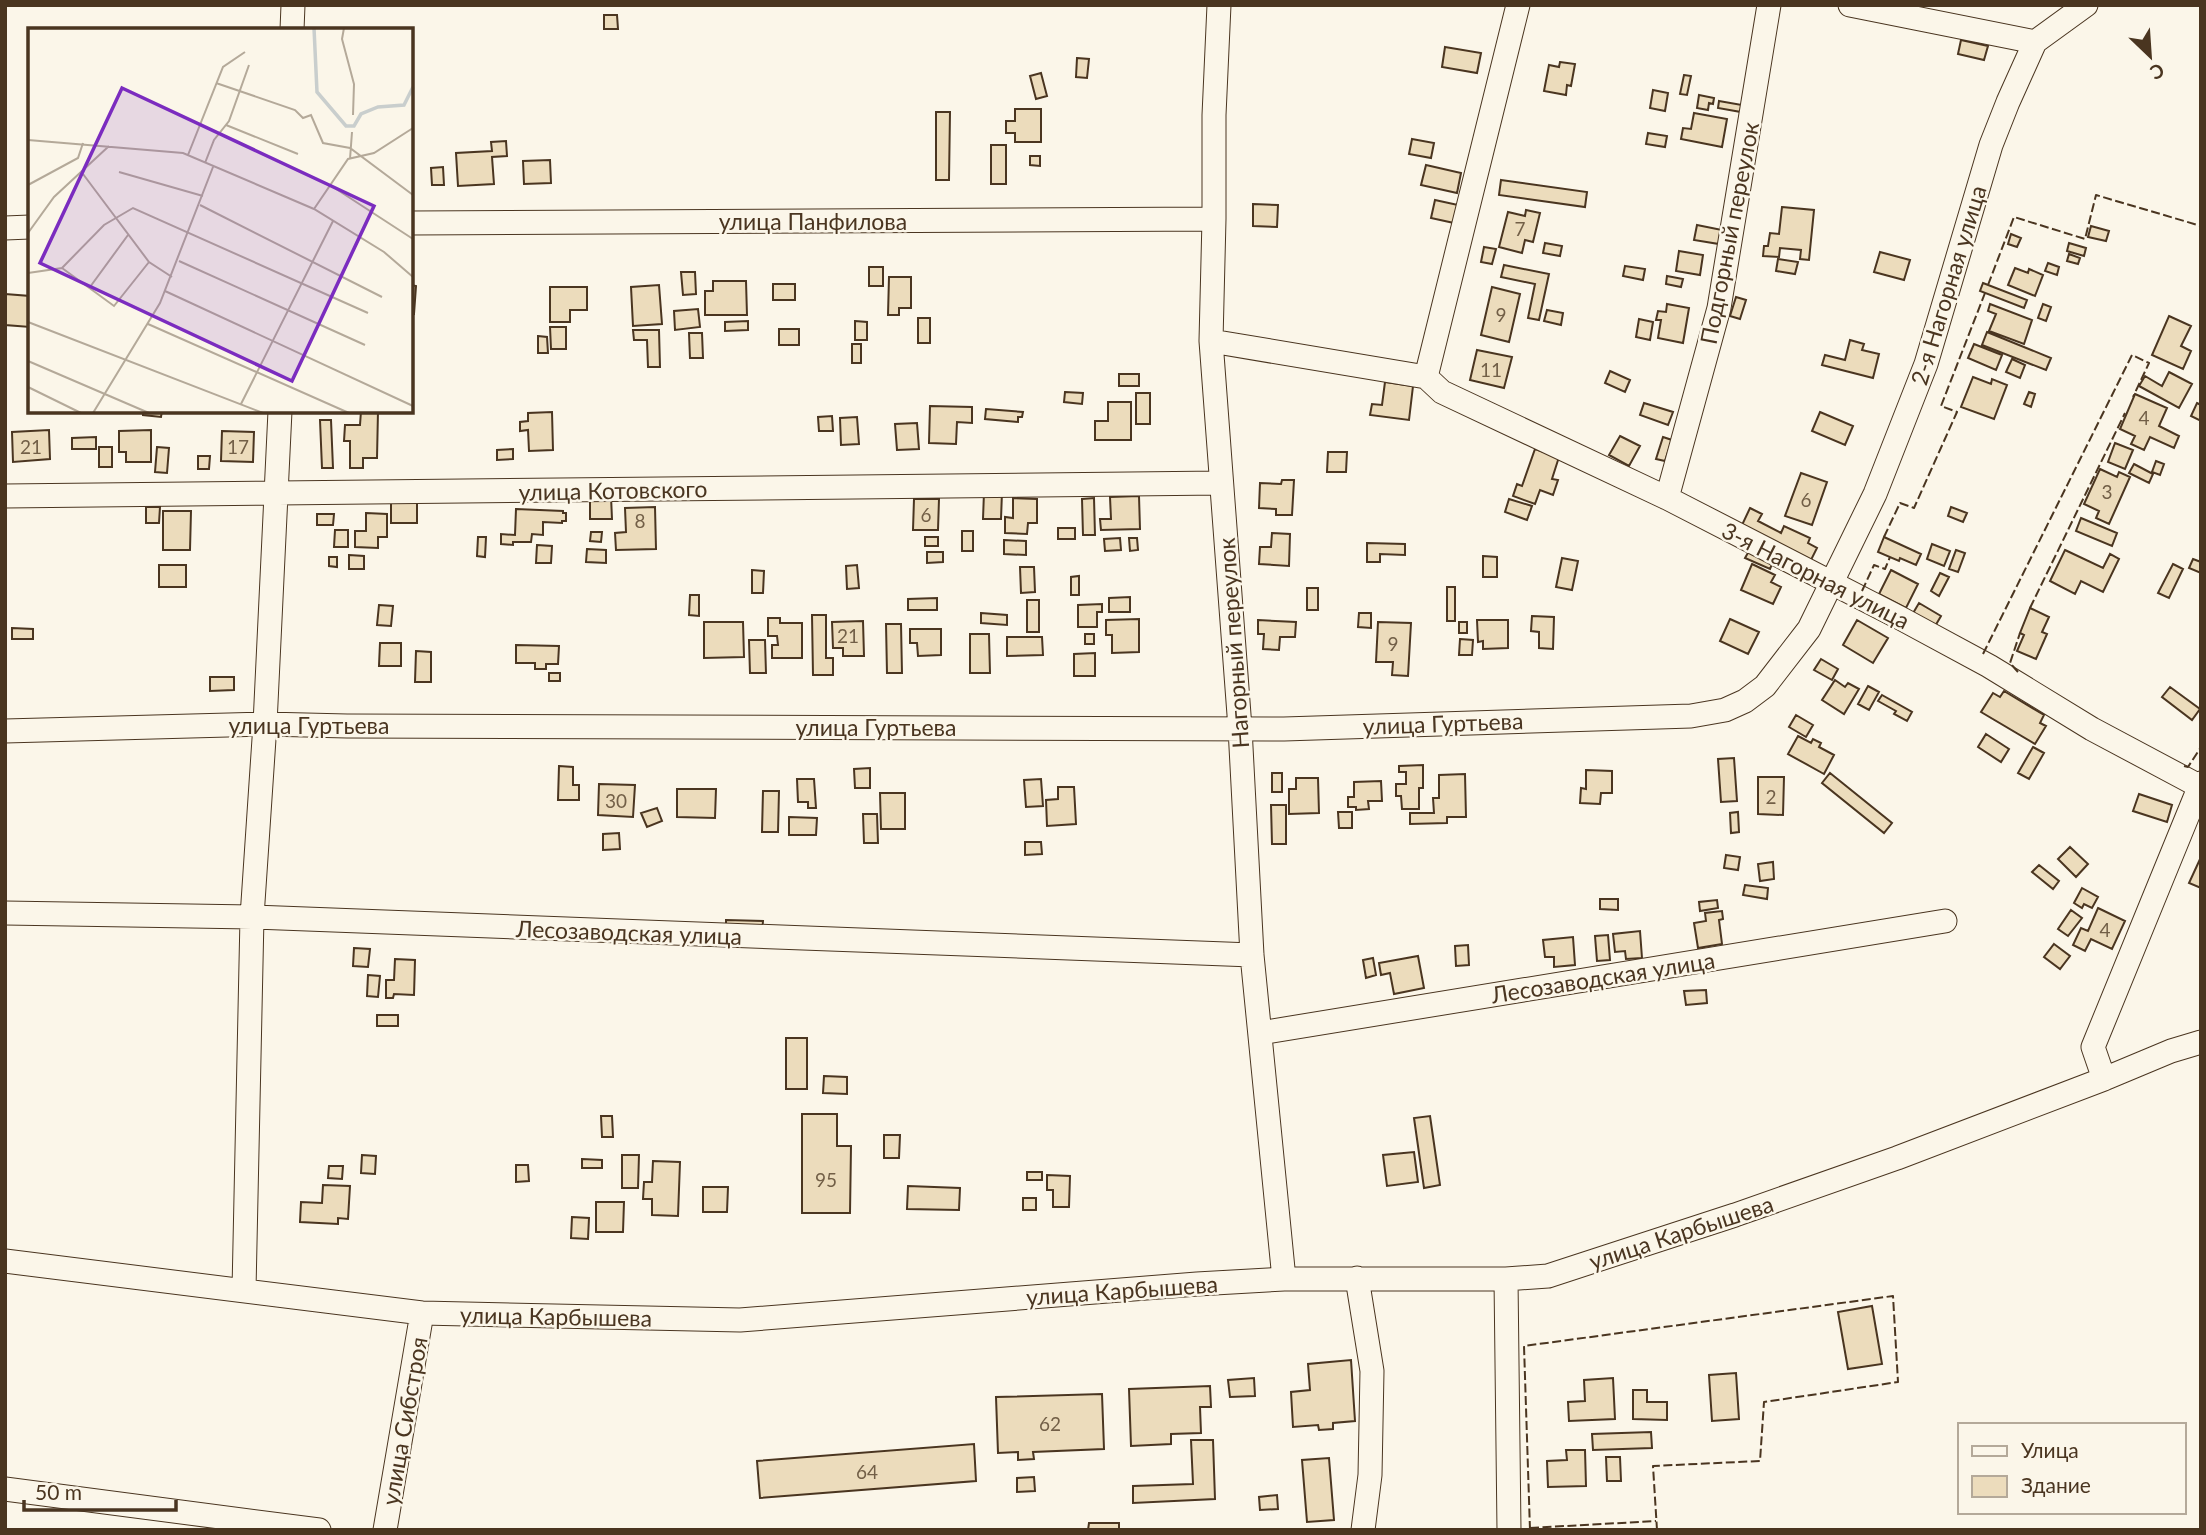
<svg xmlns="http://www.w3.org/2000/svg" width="2206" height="1535" viewBox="0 0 2206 1535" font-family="Lato,sans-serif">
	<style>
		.building { fill: #ecdcbc; stroke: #4a3520; stroke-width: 2 }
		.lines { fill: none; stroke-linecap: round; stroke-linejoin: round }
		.minor-casing { stroke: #4a3520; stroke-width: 25 }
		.minor { stroke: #fbf6e9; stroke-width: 23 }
		.fence { stroke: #4a3520; stroke-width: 2; stroke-dasharray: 9 3.5; stroke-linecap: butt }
		.labels { text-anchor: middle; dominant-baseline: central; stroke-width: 5; stroke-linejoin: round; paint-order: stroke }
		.number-label { font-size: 19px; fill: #725f47 }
		.street-label { font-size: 23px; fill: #4a3520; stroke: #fbf6e9 }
		.inset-river { fill: none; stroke: #c9cecd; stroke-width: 3.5 }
		.inset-road { fill: none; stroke: #b4a999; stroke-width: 2 }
		.view { fill: #7b2cbf; fill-opacity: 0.15; stroke: #7b2cbf; stroke-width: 3.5 }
		.inset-edge { fill: none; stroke: #4a3520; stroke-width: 3.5 }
	</style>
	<rect width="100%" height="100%" fill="#fbf6e9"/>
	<path class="building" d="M604 15H617L618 29H604Z
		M1961 40 1988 46 1984 60 1958 54Z
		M1445 47 1481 53 1477 73 1442 67Z
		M1077 58 1089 59 1087 78 1076 77Z
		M1560 62 1575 64 1571 86 1567 85 1566 95 1544 91 1549 65 1559 67Z
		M1041 73 1047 96 1036 99 1030 76Z
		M1684 75 1691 76 1687 95 1680 94Z
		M1653 90 1668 93 1665 111 1650 108Z
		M1699 95 1714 98 1713 104 1709 103 1708 110 1697 108Z
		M1719 101 1742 105 1741 112 1718 108Z
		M1015 109H1041V142H1015V133H1006V121H1015Z
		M936 112H950L949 180H936Z
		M1694 113 1727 119 1722 147 1681 139 1683 128 1691 129Z
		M1648 133 1667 136 1665 147 1646 144Z
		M1412 139 1434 143 1431 158 1409 154Z
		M506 141 507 156 492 157 494 184 458 186 456 153 492 151 491 142Z
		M991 145H1006V184H991Z
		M1030 156H1040V166L1030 165Z
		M550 160 551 183 524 184 523 161Z
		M1426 165 1461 173 1457 193 1421 185Z
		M443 167 444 185H432L431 168Z
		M1501 180 1587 192 1585 207 1499 195Z
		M1435 200 1458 205 1454 223 1431 218Z
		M1253 204 1278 205 1277 227 1253 226Z
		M1782 207 1814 210 1809 260 1800 259 1801 250 1780 248 1779 257 1763 256 1764 246H1768L1770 233 1779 234Z
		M1526 210 1540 213 1533 242 1525 240 1522 253 1499 247 1508 212 1525 216Z
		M1697 225 1722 230 1719 244 1694 240Z
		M2091 226 2109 231 2106 241 2088 237Z
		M2011 234 2021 238 2017 247 2008 244Z
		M1545 243 1562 246 1560 256 1543 253Z
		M2069 243 2086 248 2084 256 2067 251Z
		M1484 247 1496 249 1492 264 1481 262Z
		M1679 251 1703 255 1700 275 1676 271Z
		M1880 252 1910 260 1904 280 1874 272Z
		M2069 254 2080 258 2078 264 2067 261Z
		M1778 259 1798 262 1795 274 1776 271Z
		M2048 263 2059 267 2057 275 2045 271Z
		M1504 265 1549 274 1539 320 1528 318 1535 284 1501 277Z
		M1625 266 1645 269 1643 280 1623 276Z
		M869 267H883V286H869Z
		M2015 268 2028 273 2029 269 2043 275 2035 296 2008 285Z
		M681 272H695L696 294 683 295Z
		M1667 276 1683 279 1681 287 1666 284Z
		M889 277H911V308H899V315H888Z
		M713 281H746L747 315H705V291H713Z
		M1983 283 2027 300 2024 308 1980 291Z
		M773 284H795V300H773Z
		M411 285 416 286 414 314 411 313Z
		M659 285 662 324 633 326 631 287Z
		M550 287H587V310H570V322H550Z
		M1492 287 1520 294 1509 342 1481 335Z
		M5 294 30 296V327L5 325Z
		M1736 297 1746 300 1740 319 1730 316Z
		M1667 304 1689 308 1683 343 1658 338 1661 320H1656L1658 311 1666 312Z
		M1990 304 2032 320 2024 344 1989 331 1996 314 1988 311Z
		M2043 304 2051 307 2046 321 2038 318Z
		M698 309 700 327 675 330 674 311Z
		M1547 310 1563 313 1561 325 1544 321Z
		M2169 316 2191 326 2181 346 2191 351 2183 369 2152 355Z
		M918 318H930V343H918Z
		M1639 319 1653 322 1650 340 1636 337Z
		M748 321V330L725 331V322Z
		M855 321 867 322V340H855Z
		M550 327H566V349H551Z
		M779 329H799V345H779Z
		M633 330H659L660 367H648L647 340H634Z
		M1987 332 2051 358 2046 370 1982 345Z
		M689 333H702L703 358H690Z
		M538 336 547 337 548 353H538Z
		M1850 340 1864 344 1862 350 1879 354 1873 378 1822 365 1825 355 1845 360Z
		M852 344H861V363H852Z
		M1974 344 2002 355 1996 370 1968 358Z
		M1477 350 1512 357 1504 388 1470 380Z
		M2012 359 2025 365 2020 378 2006 372Z
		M1610 371 1630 380 1625 392 1605 383Z
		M2169 372 2192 384 2179 408 2139 386 2145 376 2162 386Z
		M1119 374H1139V386H1119Z
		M1973 377 1991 384 1992 379 2007 385 1994 419 1961 407Z
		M1385 382 1413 386 1409 420 1370 415 1372 404 1382 405Z
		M1065 392 1083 393 1082 404 1064 402Z
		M2029 392 2035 394 2031 407 2024 404Z
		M1136 393H1150V424H1136Z
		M2135 394 2167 408 2159 426 2179 436 2174 448 2150 437 2144 450 2131 444 2135 436 2120 429Z
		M1108 402H1131V440H1095V421H1108Z
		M1644 403 1673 412 1668 425 1640 415Z
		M2197 403 2201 405V421L2191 416Z
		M930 406 972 407V423L957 422 956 444 929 443Z
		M986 409 1023 412 1022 417H1018V422L985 419Z
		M143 411H162L161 417 143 415Z
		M361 411H378L377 458H363V468H350V441H344L345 425H360Z
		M552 412 553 450 529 451 528 430 520 431V422L528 421V413Z
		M1820 412 1853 426 1845 445 1812 431Z
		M832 416 833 431H819L818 417Z
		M857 417 859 444 841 445 840 418Z
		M320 420H331L333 468H322Z
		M917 423 919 449 897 450 895 424Z
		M49 430 50 459 13 462 12 432Z
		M151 430V462H126V452H119V431Z
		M222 431 254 432 253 462 221 461Z
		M1620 436 1640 446 1629 466 1609 455Z
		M96 437V449H72V438Z
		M1663 437 1672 440 1665 461 1656 459Z
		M2115 443 2133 450 2125 469 2108 462Z
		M99 447H112V467H99Z
		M157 447 169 448 167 473 155 472Z
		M513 449V459L497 460V450Z
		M1535 449 1559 457 1552 479 1558 480 1553 495 1540 490 1535 504 1513 496 1517 484 1522 486Z
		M1328 452H1347L1346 472H1327Z
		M198 456H210L209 469H198Z
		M2156 461 2164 464 2160 475 2152 472Z
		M2134 464 2153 474 2149 483 2129 473Z
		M2100 469 2117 477 2119 472 2130 477 2109 524 2096 518 2099 511 2084 504Z
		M1801 473 1827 482 1812 525 1785 516Z
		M1282 480H1294L1292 515H1276V509L1259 508 1260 483 1281 484Z
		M984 492H1002L1001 519H983Z
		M590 496H611L612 519H590Z
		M1139 496 1140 529 1101 530 1100 519H1111L1110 497Z
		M1013 498 1037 499V523H1028L1027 534 1005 533V517L1013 518Z
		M1094 498 1095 535H1083L1082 499Z
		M914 499H939L938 530H913Z
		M1509 499 1532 506 1527 520 1505 512Z
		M391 502 417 503V523H391Z
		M146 507H160L159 523H146Z
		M655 507 656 549 616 550 615 533 626 532 625 508Z
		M1951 507 1967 513 1963 522 1948 516Z
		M1750 508 1762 514 1758 521 1781 533 1784 526 1810 538 1808 543 1817 548 1811 560 1742 525Z
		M516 509 563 511V513H566V521H562V523L543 522V535L532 534 531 542H513V545L501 544V534L515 535Z
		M163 511H191L190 550H163Z
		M366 513 387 514V537H378V548L355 547V531H366Z
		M317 514H334L333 525H317Z
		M2081 518 2117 533 2112 546 2076 531Z
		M1058 528H1075V539H1058Z
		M335 530H348V547H334Z
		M962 531H973V551H962Z
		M591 532H602L601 542 590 541Z
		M1272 533 1290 534 1289 566 1259 564 1260 547H1271Z
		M478 537H486L485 557 477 556Z
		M925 537H938V546H925Z
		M1884 537 1921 554 1916 565 1900 558 1899 561 1878 552Z
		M1120 538 1121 550 1105 551 1104 539Z
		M1129 538H1137L1138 550 1130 551Z
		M1004 540 1026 541V555L1004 554Z
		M1367 543 1405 544V555L1380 554V562H1367Z
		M1932 544 1950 551 1944 566 1927 559Z
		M537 545 552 546 551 563H536Z
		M587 549 606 550V563L586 562Z
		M1956 550 1965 553 1958 572 1949 569Z
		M2065 550 2103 568 2110 554 2119 559 2103 592 2081 581 2075 594 2050 581Z
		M1749 551 1773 562 1770 569 1745 558Z
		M927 552H943V562L927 563Z
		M349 555 364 556V569H349Z
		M1483 556 1497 557V577H1483Z
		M329 557H337V567L329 566Z
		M1562 558 1578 561 1572 590 1556 587Z
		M2193 559 2201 562V573L2189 568Z
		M1752 564 1775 575 1771 582 1781 587 1773 604 1741 590Z
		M2173 564 2183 569 2169 598 2158 593Z
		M159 565H186V587H159Z
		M857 565 859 588 847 589 846 566Z
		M1020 567H1034L1035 592 1021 593Z
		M752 570 764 571 763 593H752Z
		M1891 570 1918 584 1906 608 1879 594Z
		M1940 573 1949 577 1939 596 1931 591Z
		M1079 576V595H1071V577Z
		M1447 587H1455V621H1447Z
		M1307 588H1318V610H1307Z
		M690 595H699V616L689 615Z
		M1130 597V612H1109V598Z
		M937 598V610H908V599Z
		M1027 600H1039V632H1027Z
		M1919 603 1941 616 1934 628 1912 615Z
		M1102 604V612H1097V627H1078V605Z
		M379 605 393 606 391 626 377 625Z
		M2030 608 2049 617 2042 632 2047 634 2036 659 2017 651 2024 635 2020 633Z
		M981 613 1007 615V625L981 623Z
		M1359 613H1371V628L1358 627Z
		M812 615H826V658H833V675H813Z
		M1532 616 1554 617 1553 649 1539 648V632L1531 631Z
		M768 618H780V623H802V658H772V645H778L777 636H768Z
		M1139 619V652L1112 653V635H1106V620Z
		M1730 619 1759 632 1748 654 1720 641Z
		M1258 620 1296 622 1295 637H1280L1279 650 1263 649 1264 634H1258Z
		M1477 620H1508V648L1483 649V641L1478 642Z
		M1857 620 1888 638 1873 663 1843 645Z
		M863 621 864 656H843V648H833L832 622Z
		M704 622H743L744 657 704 658Z
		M1378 622 1411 623 1408 676 1392 675 1393 662H1376Z
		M1459 622H1467V633H1459Z
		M886 624H901L902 673H887Z
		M12 628 33 629V639H12Z
		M910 629H941V655L918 656 917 643H910Z
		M970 634H989L990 673H970Z
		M1085 634H1094V644H1085Z
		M1007 637H1042L1043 655 1007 656Z
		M1460 639 1473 640 1472 655H1459Z
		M749 640H765L766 673H750Z
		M380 643H401V666H379Z
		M516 645 559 646 558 664H546V669H535V663H516Z
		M416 651 431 652V682H415Z
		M1095 653V676H1074V654Z
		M1821 659 1838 669 1832 680 1814 670Z
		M549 673H560V681H549Z
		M210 677H234V690L210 691Z
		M1835 680 1845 687 1848 683 1859 689 1844 714 1822 700Z
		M1868 686 1879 692 1869 710 1858 704Z
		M2170 687 2200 709 2192 720 2162 697Z
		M2004 691 2044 715 2040 723 2046 726 2035 744 1981 712 1993 693 2000 697Z
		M1882 695 1912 712 1907 721 1894 714 1896 711 1878 701Z
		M1796 715 1813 725 1806 737 1789 727Z
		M1986 734 2009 749 2001 762 1978 747Z
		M1798 736 1811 743 1813 739 1821 743 1819 747 1834 755 1824 774 1788 754Z
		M2033 747 2044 753 2029 779 2018 773Z
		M1734 758 1737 801 1721 802 1718 759Z
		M1423 765V788H1419V809H1402L1401 796H1396V784H1406V772H1399V766Z
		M559 766 573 767V785H579V800H558Z
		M870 768V788H855L854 769Z
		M1586 770 1612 771V793H1601L1600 804 1580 803 1581 788 1586 789Z
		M1272 773H1282V792H1272Z
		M1830 773 1892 823 1884 833 1822 783Z
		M1465 774 1466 817H1447V823L1410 824V813H1434L1433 798H1439V775Z
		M1758 777H1784L1783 815 1758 814Z
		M1296 778H1318L1319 813 1289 814V789H1296Z
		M797 779H814L816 808H808V802H798Z
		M1041 779 1043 806 1026 807 1024 780Z
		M1381 781 1382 801H1368L1369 809 1356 810V807H1348V797H1354V782Z
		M599 784 635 785 633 817 598 815Z
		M1058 787H1074L1076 824 1047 826 1046 800 1058 799Z
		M677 789H716L715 818 677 817Z
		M763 791H779L778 832H762Z
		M880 793H905V829H881Z
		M2139 794 2172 805 2167 822 2133 811Z
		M1271 805H1286V844H1272Z
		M657 808 662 821 647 827 641 813Z
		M1338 812H1352V828H1339Z
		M1738 812 1739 832 1731 833 1730 813Z
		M863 814H877L878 843H864Z
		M789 817 817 818 816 835H789Z
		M619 833 620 849 603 850V834Z
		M1025 842H1041L1042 854 1025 855Z
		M2070 847 2088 864 2076 877 2058 859Z
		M1726 855 1740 857 1738 870 1724 868Z
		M2201 857V888L2189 883Z
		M1773 862 1774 879 1760 881 1758 864Z
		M2039 865 2059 881 2053 889 2032 872Z
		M1745 885 1768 888 1767 899 1743 895Z
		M2082 888 2098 897 2092 908 2084 904 2082 908 2074 903Z
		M1600 899H1618V910L1600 909Z
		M1717 900 1718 908 1700 911 1699 902Z
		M2098 908 2125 921 2112 949 2091 939 2085 951 2073 945 2081 928 2088 931Z
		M2071 910 2082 918 2068 936 2058 929Z
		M1722 911 1723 919 1719 920 1722 944 1698 948 1694 923 1706 921 1705 913Z
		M726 920 763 921 762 932 726 931Z
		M1640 931 1642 958 1626 959 1625 951 1615 952 1613 934Z
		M1608 935 1610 960 1597 961 1595 936Z
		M1573 937 1575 965 1554 967V957H1545L1543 940Z
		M2054 944 2070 956 2060 969 2044 957Z
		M1468 945 1469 965 1456 966 1455 946Z
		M354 948 370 949 368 967 353 966Z
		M1418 956 1424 988 1394 994 1390 973 1381 975 1379 963Z
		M1373 958 1376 975 1366 978 1363 960Z
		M395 959 415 960 414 995 394 994 393 998H386V980H394Z
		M368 975 380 976 378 997 367 996Z
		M1706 990 1707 1003 1686 1005 1684 991Z
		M377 1015H398V1026H377Z
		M786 1038H807V1089H786Z
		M824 1076 847 1077V1094L823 1093Z
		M802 1114H837V1146H851L850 1213H802Z
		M601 1116H612L613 1137H602Z
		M1430 1116 1440 1185 1424 1188 1414 1118Z
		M884 1135H900L899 1158H884Z
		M1414 1152 1418 1182 1387 1186 1383 1155Z
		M362 1155 376 1156 375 1174 361 1173Z
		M622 1155H639L638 1188H622Z
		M582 1159 602 1160V1168H582Z
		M653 1161 680 1162 678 1216 652 1215V1199H643L644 1182H652Z
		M516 1165H528L529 1181 516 1182Z
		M329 1166H343L342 1179 328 1178Z
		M1027 1172H1042V1180H1027Z
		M1047 1175 1070 1176 1069 1207H1053V1190H1047Z
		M323 1185 350 1186 348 1219 338 1218V1224L300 1222 301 1202 322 1203Z
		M908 1186 960 1188 959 1210 907 1209Z
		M703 1187H728L727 1212H703Z
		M1023 1198H1036V1210H1023Z
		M596 1202H624L623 1232H596Z
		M572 1217 589 1218 588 1239 571 1238Z
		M1872 1306 1882 1364 1848 1369 1838 1312Z
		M1351 1360 1355 1421 1333 1423V1429L1319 1430 1318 1425 1293 1427 1291 1392 1310 1390 1308 1364Z
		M1736 1373 1739 1419 1712 1421 1709 1375Z
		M1254 1378 1255 1396 1230 1397 1228 1380Z
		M1613 1378 1615 1419 1569 1421 1568 1402 1585 1401 1584 1380Z
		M1210 1386 1211 1407H1200L1201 1433 1171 1434V1444L1131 1446 1129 1389Z
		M1633 1390H1647V1402H1667V1420L1633 1419Z
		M1102 1394 1104 1449 1033 1452 1034 1459 1018 1460V1452L998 1453 996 1397Z
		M1651 1432 1652 1448 1593 1450 1592 1434Z
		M1191 1440H1213L1215 1499 1133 1503V1486L1193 1484Z
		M974 1444 976 1481 760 1498 757 1461Z
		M1566 1450H1585L1586 1486 1548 1487 1547 1461 1567 1460Z
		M1606 1457H1620L1621 1481H1607Z
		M1329 1458 1334 1520 1307 1522 1302 1460Z
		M1034 1477 1035 1491 1017 1492V1478Z
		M1277 1495 1278 1509 1260 1510 1259 1497Z
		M1089 1523H1119V1530H1088Z"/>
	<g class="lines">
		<defs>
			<path id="minor" d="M1219 5 1214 115V219L1211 341 1240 728 1252 955 1284 1279
				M1850 5 2035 42
				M292 30 293 5
				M411 223 1214 219
				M5 228 30 227
				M1211 341 1426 377 1442 392 1667 498 1902 619 1989 666 2092 729 2199 786
				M1426 377 1518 5
				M5 496 1220 483
				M1667 498 1719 308 1769 5
				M5 731 265 724 347 726 1284 729 1691 716 1725 710 1745 701 1765 686 1809 629 1875 494 1926 364 1991 145 2008 102 2035 42 2086 5
				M5 913 252 917 1252 955
				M1260 1033 1945 921
				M2104 1079 2093 1047 2201 783
				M5 1261 422 1313 740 1320 1197 1284 1284 1279H1506L1548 1276 1735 1215 1897 1158 2104 1079 2171 1051 2201 1042
				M1357 1278 1372 1371 1370 1475 1363 1530
				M1506 1279 1509 1530
				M244 1290 252 917 265 724 280 411
				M5 1489 319 1530
				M385 1530 422 1313"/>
		</defs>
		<use href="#minor" class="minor-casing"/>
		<use href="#minor" class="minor"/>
		<path class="fence" d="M1988 285 2014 217 2085 239 2096 195 2201 226
			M1884 537 1900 503 1914 508 1957 412 1941 406 1985 293
			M1862 591 1874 565 1885 569 1890 557
			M2030 608 2125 413
			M1983 654 2132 355 2149 363 2133 397
			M2018 672 2010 663 2020 633
			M2184 766 2188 767 2201 747
			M1530 1528 1656 1521
			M1530 1530 1524 1346 1893 1296 1898 1382 1764 1402 1760 1461 1653 1466 1657 1530"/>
	</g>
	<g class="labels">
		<g class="number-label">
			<text x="1520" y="228">7</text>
			<text x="1501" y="314">9</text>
			<text x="1491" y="369">11</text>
			<text x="2144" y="417">4</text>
			<text x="31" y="446">21</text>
			<text x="238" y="446">17</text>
			<text x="2107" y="491">3</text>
			<text x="1806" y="499">6</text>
			<text x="926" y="514">6</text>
			<text x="640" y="520">8</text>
			<text x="848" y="635">21</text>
			<text x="1393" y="643">9</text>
			<text x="1771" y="796">2</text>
			<text x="616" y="800">30</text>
			<text x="2105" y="929">4</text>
			<text x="826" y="1179">95</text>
			<text x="1050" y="1423">62</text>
			<text x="867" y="1471">64</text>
		</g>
		<g class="street-label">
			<text x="813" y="221">улица Панфилова</text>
			<text transform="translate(1729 233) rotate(-79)">Подгорный переулок</text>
			<text transform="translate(1948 285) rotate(-73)">2-я Нагорная улица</text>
			<text transform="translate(613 490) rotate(-1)">улица Котовского</text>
			<text transform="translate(1816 575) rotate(27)">3-я Нагорная улица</text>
			<text transform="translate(1233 643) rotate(-94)">Нагорный переулок</text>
			<text transform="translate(1443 723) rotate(-2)">улица Гуртьева</text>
			<text x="309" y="725">улица Гуртьева</text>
			<text x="876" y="727">улица Гуртьева</text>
			<text transform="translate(629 932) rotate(2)">Лесозаводская улица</text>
			<text transform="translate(1603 977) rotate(-9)">Лесозаводская улица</text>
			<text transform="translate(1681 1232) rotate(-18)">улица Карбышева</text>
			<text transform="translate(1122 1290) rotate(-4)">улица Карбышева</text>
			<text transform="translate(556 1316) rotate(1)">улица Карбышева</text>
			<text transform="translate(404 1421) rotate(-80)">улица Сибстроя</text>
		</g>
	</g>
	<g transform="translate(28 28)">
		<rect width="385" height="385" fill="#fbf6e9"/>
		<path class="inset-river" d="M286 0 289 64 318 98H326L333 86 350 79 376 77 385 59"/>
		<path class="inset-road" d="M316 0 314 11 326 56 325 87M188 55 267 82 275 90 283 87 295 115 322 120 385 167M198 97 270 126M0 112 155 125 286 181 356 224 385 249M160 127 195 39 217 24M322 131 324 104M177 135 186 112 201 93 221 37M91 144 175 168M55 146 121 234 144 249M0 157 50 130 55 115M302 157 385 211M172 177 354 269M286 181 320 131 346 125 385 100M0 205 26 169 81 118M151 233 337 317M34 240 86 278 121 234M0 245 34 240 76 197 105 180 340 285M62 259 100 207M137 263 385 378M0 294 235 385M120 296 321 385M0 333 121 385M0 359 53 385M213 376 305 193M65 385 132 275 185 139"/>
		<path class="view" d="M94 60 346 178 264 353 12 235Z"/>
		<rect width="385" height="385" class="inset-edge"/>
	</g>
	<rect width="2206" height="1535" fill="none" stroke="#4a3520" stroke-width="14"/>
	<rect x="1958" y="1423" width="228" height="91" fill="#fbf6e9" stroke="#b4a999" stroke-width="2"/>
	<rect x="1972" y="1446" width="35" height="10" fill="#fbf6e9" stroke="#b4a999" stroke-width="2"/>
	<text x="2021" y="1458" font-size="21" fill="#4a3520">Улица</text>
	<rect x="1972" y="1476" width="35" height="21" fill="#ecdcbc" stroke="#b4a999" stroke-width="2"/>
	<text x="2021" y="1493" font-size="21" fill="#4a3520">Здание</text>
	<g transform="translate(2150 56) rotate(155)" stroke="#fbf6e9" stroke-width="5" paint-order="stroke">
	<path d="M0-5L12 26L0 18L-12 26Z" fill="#4a3520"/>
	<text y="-10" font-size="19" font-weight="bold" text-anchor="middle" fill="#4a3520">С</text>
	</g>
	<path d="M24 1500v10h152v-10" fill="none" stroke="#4a3520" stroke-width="3.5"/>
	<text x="35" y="1500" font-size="21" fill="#4a3520" stroke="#fbf6e9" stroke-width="5" paint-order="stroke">50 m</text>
</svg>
